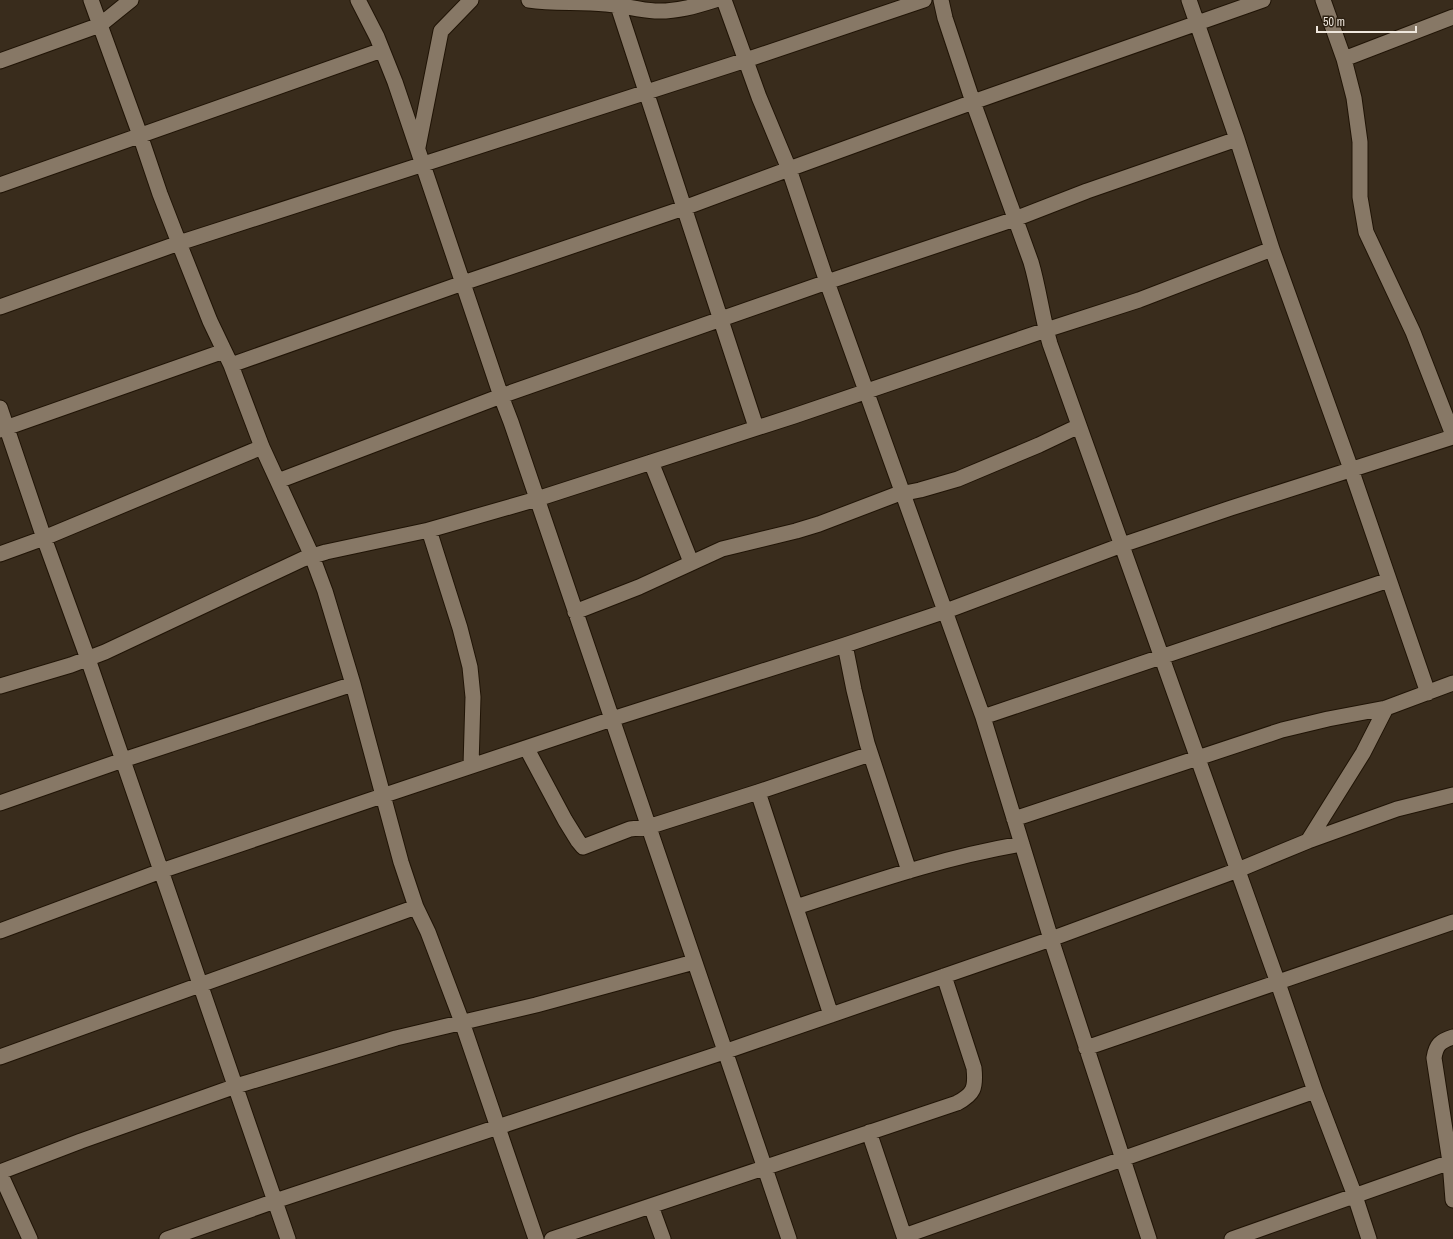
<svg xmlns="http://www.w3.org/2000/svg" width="1453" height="1239" viewBox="0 0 1453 1239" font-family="'Archivo Narrow',sans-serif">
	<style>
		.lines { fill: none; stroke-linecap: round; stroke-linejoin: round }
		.minor-casing { stroke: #201406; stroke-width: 17 }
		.minor { stroke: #877866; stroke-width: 15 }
	</style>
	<rect width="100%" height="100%" fill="#392c1c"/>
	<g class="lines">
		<defs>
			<path id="minor" d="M91 0 100 25 140 135 160 194 179 243 210 321 231 365 262 447 312 556 325 591 353 684 401 862 416 907 428 932 462 1022 536 1239
				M358 0 377 37 395 82 501 396 511 422 789 1239
				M529 0C554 4 580 1 606 4 622 5 638 10 655 11 676 12 696 6 715 0
				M724 0 759 97 789 169 827 282 983 717 1051 939 1149 1239
				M941 0 945 18 973 102 1031 262C1039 289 1042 317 1050 344L1278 983 1315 1091 1355 1196 1369 1239
				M1189 0 1237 139 1272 249 1351 469 1428 693
				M1323 0 1344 59 1354 98 1360 142V197L1366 232 1413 332 1453 435
				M618 6 756 427
				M1344 59 1453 17
				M0 61 100 25 131 0
				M418 147 441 31 471 0
				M0 185 382 50
				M0 307 179 243 746 60 924 0
				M231 365 463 283 684 208 789 169 973 102 1263 0
				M0 408 44 538 88 659 288 1239
				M0 430 224 351
				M651 462 691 562
				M278 481 501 396 827 282 1015 219 1087 191 1237 139
				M429 530 460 628 470 667 473 697 471 766
				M0 554 44 538 262 447
				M575 612 639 587 722 549 796 531 819 524 895 495 920 490 958 479 1039 445 1079 426
				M845 645 854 690 867 743 909 871
				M0 686 71 665 105 652 303 559 326 552 429 530 537 499 794 416 1046 330 1139 300 1272 249
				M983 717 1389 580
				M527 749 565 820 578 841 583 847 630 829 648 827 758 792 870 754
				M758 792 831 1015
				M0 803 123 760 353 684
				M1014 819 1282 730 1328 719 1386 708 1453 683
				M1308 841 1397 809 1453 795
				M796 907C870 883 944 857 1022 844
				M0 931 161 871 382 796 612 719 845 645 946 611 1122 545 1231 508 1453 437
				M1453 1037C1440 1041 1436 1045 1434 1058L1450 1162 1453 1200
				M1086 1048 1453 922
				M0 1057 416 907
				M869 1132 905 1239
				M0 1172 81 1141 236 1086 396 1038 536 1005 694 962
				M0 1173 30 1239
				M651 1206 663 1239
				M904 1236 1315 1091
				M167 1239 275 1201 724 1052 944 976 1051 939 1238 870 1308 841 1363 753 1386 708
				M552 1239 957 1103C974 1094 976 1088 974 1068L944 976
				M1232 1239 1453 1161"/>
		</defs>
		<use href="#minor" class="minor-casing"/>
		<use href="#minor" class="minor"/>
	</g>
	<path d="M1317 26v6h99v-6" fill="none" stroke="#efe7dd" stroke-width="2"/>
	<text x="1323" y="26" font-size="12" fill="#efe7dd" stroke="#2e2213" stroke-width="3" paint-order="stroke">50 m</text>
</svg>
